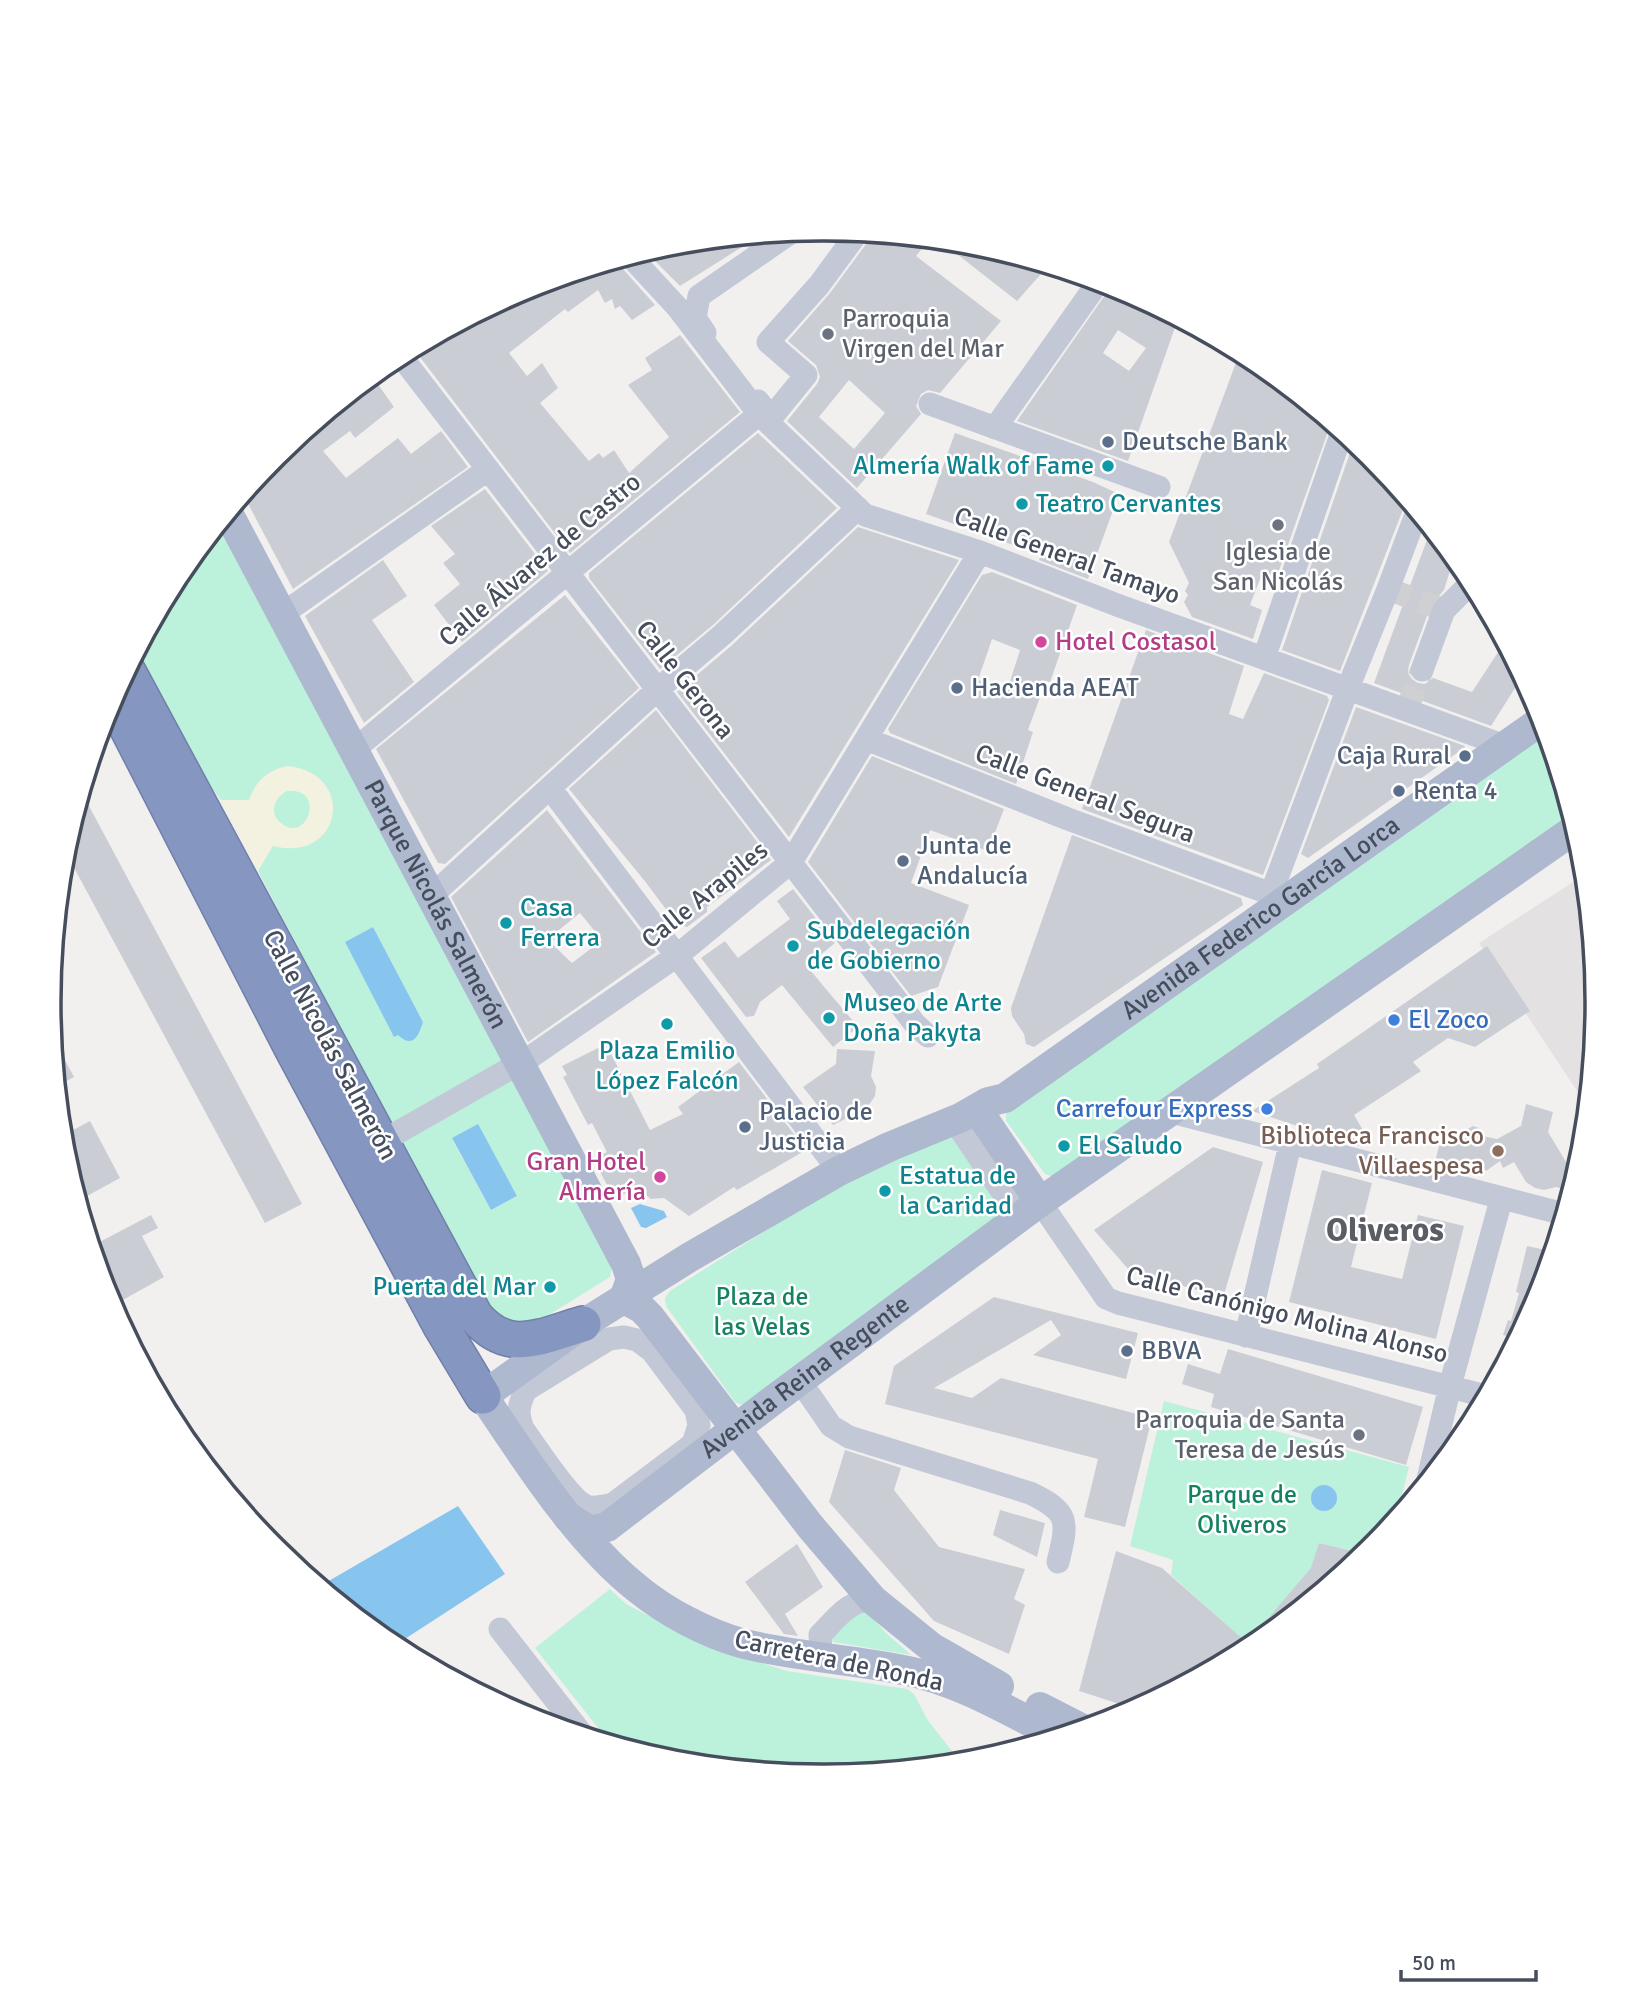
<svg xmlns="http://www.w3.org/2000/svg" width="1646" height="2005" viewBox="0 0 1646 2005" font-family="Signika,sans-serif">
	<style>
		.education { fill: #e3e1e1 }
		.green { fill: #bcf1db; fill-rule: evenodd }
		.sand { fill: #f3f1df; fill-rule: evenodd }
		.water { fill: #87c5ef }
		.building { fill: #cbcdd5; fill-rule: evenodd }
		.lines { fill: none; stroke-linecap: round; stroke-linejoin: round }
		.minor-tunnel { stroke: #d0cfd2; stroke-width: 23; stroke-dasharray: 23 11; stroke-linecap: butt }
		.highway-casing { stroke: #7080ab; stroke-width: 38 }
		.minor { stroke: #c2c8d5; stroke-width: 23 }
		.major { stroke: #aeb8cf; stroke-width: 30 }
		.highway { stroke: #8596c0; stroke-width: 35 }
		.worship-dot { fill: #6b7280; stroke: #fff; stroke-width: 2.5 }
		.service-dot { fill: #5c6f8a; stroke: #fff; stroke-width: 2.5 }
		.culture-dot { fill: #0f9aa8; stroke: #fff; stroke-width: 2.5 }
		.hotel-dot { fill: #d1479c; stroke: #fff; stroke-width: 2.5 }
		.shop-dot { fill: #3f7fe0; stroke: #fff; stroke-width: 2.5 }
		.education-dot { fill: #8d6e63; stroke: #fff; stroke-width: 2.5 }
		.labels { text-anchor: middle; dominant-baseline: central; stroke-width: 5; stroke-linejoin: round; paint-order: stroke }
		.worship-label { font-size: 26px; fill: #5b616d; stroke: #fff; text-anchor: start }
		.service-label { font-size: 26px; fill: #4e5e75; stroke: #fff; text-anchor: start }
		.culture-label { font-size: 26px; fill: #0d838f; stroke: #fff; text-anchor: start }
		.street-label { font-size: 26px; fill: #464e5d; stroke: #fff }
		.hotel-label { font-size: 26px; fill: #b23c85; stroke: #fff; text-anchor: start }
		.shop-label { font-size: 26px; fill: #366cbe; stroke: #fff; text-anchor: start }
		.education-label { font-size: 26px; fill: #785e54; stroke: #fff; text-anchor: end }
		.park-label { font-size: 26px; fill: #148261; stroke: #fff }
		.district-label { font-size: 33px; font-weight: bold; fill: #5b5d64; stroke: #fff }
		.rim { fill: none; stroke: #464e5d; stroke-width: 3.5 }
	</style>
	<rect width="100%" height="100%" fill="#f2efef"/>
	<path class="education" d="M1584 875 1597 1003 1587 1106 1479 943Z"/>
	<path class="green" d="M225 517 614 1257 610 1277 529 1327 509 1326 489 1313 221 800 200 773 135 657 180 572ZM373 927 423 1022 405 1040 398 1035 394 1036 345 942ZM477 1125 517 1196 491 1210 452 1139Z
		M1546 733 1572 817 1054 1177 1045 1174 1006 1121V1113Z
		M952 1137 997 1202 995 1224 750 1404 742 1405 735 1402 666 1306 665 1298 670 1291 844 1181Z
		M1164 1401 1409 1467 1396 1519 1366 1554 1319 1543 1312 1568 1247 1643 1171 1575 1173 1560 1130 1546Z
		M610 1589 626 1604 703 1644 787 1671 907 1689 914 1694 927 1719 961 1763 823 1776 672 1762 610 1743 535 1648Z
		M867 1612 886 1633 911 1655 833 1642 832 1639C836 1627 855 1614 867 1612Z"/>
	<path class="sand" d="M287 766C357 772 343 864 273 846L258 871 221 800H249C256 781 266 771 287 766ZM287 791C327 787 307 845 281 823 268 813 275 797 287 791Z"/>
	<path class="water" d="M373 927 423 1022C419 1034 414 1050 398 1035L394 1037 345 942Z
		M478 1124 517 1196 491 1210 452 1138Z
		M640 1204 664 1211 667 1217 646 1228 641 1227 631 1208Z
		M1311 1498a13 13 0 1 1 26 0a13 13 0 1 1-26 0Z
		M458 1506 505 1574 394 1646 320 1586Z"/>
	<path class="building" d="M872 233 930 239 916 256 1001 321 940 393 928 390 921 394 916 406 921 414 857 488 787 421 817 384 820 377 816 365 788 341 830 293 869 240ZM849 380 885 413 854 449 819 417Z
		M761 235 680 286 645 251 672 243Z
		M939 240 974 243 1048 266 1017 301Z
		M616 261 655 305 632 320 620 306 615 309 612 299 605 303 598 290 568 312 565 309 509 353 527 376 542 363 558 388 540 403 589 461 599 453 603 458 614 450 629 473 669 437 628 385 652 370 645 358 680 335 740 412 570 553 413 348 527 287Z
		M1112 285 1178 319 1128 461 1017 421ZM1118 330 1146 348 1129 371 1103 353Z
		M1240 352 1253 359 1331 423 1277 576 1260 579 1250 605 1262 610 1253 639 1192 617 1184 602 1188 595 1185 591 1189 583 1169 542Z
		M372 376 394 407 355 438 350 431 323 451 346 478 398 438 411 454 441 431 468 467 293 589 243 494 276 455Z
		M758 433 837 508 713 625 660 669 589 578V573Z
		M955 433 1093 482 1119 494 1088 579 1039 560 1041 555 926 514Z
		M1354 441 1371 455 1408 501 1404 507 1340 671 1282 650Z
		M485 489 548 571 462 642 434 605 460 584 443 563 455 554 431 526Z
		M858 527 959 560 789 837 677 692 731 646Z
		M1431 529 1454 558 1444 590 1431 605 1409 665 1408 673 1412 679 1418 683 1425 684 1433 678 1472 692 1504 643 1522 677 1491 726 1374 683Z
		M383 560 407 596 372 620 414 682 364 723 305 616Z
		M992 572 1077 605 1050 682 1046 681 1028 730 1033 732 1016 784 890 733 888 729 982 575ZM992 639 1020 650 1007 691 978 680Z
		M565 595 639 688 445 864 438 863 376 749Z
		M1146 630 1244 666 1229 714 1243 719 1264 673 1327 696 1329 700 1263 875 1082 809Z
		M1356 707 1465 746 1464 748 1308 858 1301 854Z
		M656 710 771 860 707 907V912L687 927 677 924 644 880 569 789Z
		M872 756 1004 809 988 851 930 830 911 883 969 905 938 987 911 996 808 862Z
		M82 793 302 1204 265 1223 64 849Z
		M547 810 656 952 528 1042 451 897ZM580 913 602 940 572 963 550 942 556 938 554 934Z
		M1072 835 1241 898 1243 905 1034 1047 1026 1044 1024 1034 1012 1016 1011 1008Z
		M793 889 835 943 808 965 810 970 858 1027 833 1047 782 985 760 1002 754 1016 746 1017 701 958 725 941 738 958 790 919 777 901Z
		M1487 946 1530 1011 1475 1047 1448 1038 1413 1062 1421 1071 1354 1115 1363 1130 1359 1146 1252 1111 1319 1068 1317 1064Z
		M52 1036 74 1077 57 1086Z
		M606 1044 650 1130 683 1114 678 1107 739 1062 806 1150 737 1190 734 1187 689 1216 664 1198 651 1199 641 1191 613 1196 593 1159 607 1152 592 1123 588 1125 563 1077 567 1075 562 1066Z
		M837 1049 875 1051 871 1076 876 1087 875 1096 867 1108 833 1125 803 1087 836 1064Z
		M1526 1104 1553 1112 1548 1132 1575 1177 1571 1191 1556 1187 1544 1190 1535 1188 1526 1182 1514 1162 1503 1168 1500 1161 1486 1171 1478 1163 1465 1172H1460L1454 1168 1453 1163 1436 1158 1439 1146 1473 1126 1479 1128 1483 1136 1497 1139 1521 1126Z
		M90 1121 120 1178 78 1201 64 1153 62 1136Z
		M1213 1147 1263 1162 1223 1298 1129 1270 1094 1230Z
		M1322 1170 1372 1183 1351 1267 1402 1279 1418 1215 1464 1226 1436 1339 1289 1302Z
		M151 1215 158 1228 142 1236 164 1277 112 1306 92 1246Z
		M1527 1246 1546 1250 1545 1254 1551 1256 1538 1299 1508 1355 1502 1352 1507 1336 1503 1335 1508 1320 1511 1321 1519 1293 1516 1292Z
		M994 1297 1138 1333 1126 1379 1033 1355 1061 1335 1051 1320 934 1388 972 1398 1001 1378 1152 1418 1125 1527 1084 1517 1098 1459 885 1404 894 1366Z
		M1228 1349 1423 1407 1406 1465 1211 1407 1214 1394 1182 1384 1188 1364 1220 1374Z
		M845 1450 901 1468 894 1490 939 1547 1025 1569 1014 1599 1025 1605 1009 1654 934 1621 829 1502Z
		M1000 1510 1045 1523 1037 1557 993 1535Z
		M1319 1543 1365 1554 1258 1642 1253 1636 1311 1568Z
		M797 1544 823 1587 785 1614 798 1636 784 1634 745 1582Z
		M1116 1551 1162 1568 1252 1647 1135 1709 1079 1691Z"/>
	<g class="lines">
		<path class="minor-tunnel" d="M1388 589 1444 610
			M1407 709 1422 670"/>
		<defs>
			<path id="highway" d="M127 670 475 1316C509 1356 541 1336 583 1324
				M112 698 292 1048 441 1326 483 1396"/>
		</defs>
		<use href="#highway" class="highway-casing"/>
		<path class="minor" d="M630 256 678 308 759 414 865 515 980 552 1117 605 1505 746
			M705 333 695 318 699 296 793 231
			M400 355 915 1024 928 1036
			M758 401 771 418 806 375 768 342 819 285 858 232
			M930 404 1159 487
			M995 428 1099 281
			M281 615 487 470
			M1264 658 1342 432
			M1422 670 1444 610 1472 582
			M866 739 1068 819 1271 894 1279 907
			M355 749 759 414
			M550 788 839 1171
			M1271 894 1348 688 1388 589 1417 512
			M430 897 657 690 722 635 858 508
			M1172 1112 1564 1214
			M952 1121 960 1129 1016 1212 1017 1219
			M381 1142 532 1056 678 955 791 862 980 552
			M1040 1202 1106 1298 1118 1303 1486 1396
			M1246 1336 1290 1144
			M624 1337 637 1340 652 1351 696 1410 699 1425 693 1444 613 1504C604 1506 594 1509 586 1506 569 1499 535 1445 523 1429 517 1413 518 1405 526 1390L609 1339Z
			M800 1381 831 1426 849 1437 1030 1493C1070 1512 1068 1521 1058 1562
			M1428 1479 1450 1386 1501 1200
			M500 1629 582 1734
			M828 1656 821 1650 820 1635C835 1620 849 1599 873 1600"/>
		<g class="major">
			<path id="s1" d="M228 513 626 1264 631 1279 624 1299"/>
			<path d="M977 1109 1040 1202"/>
			<path d="M624 1299 641 1308 650 1317 810 1526 873 1600 931 1647 999 1686"/>
			<path id="s2" d="M568 1517 590 1531 607 1527 772 1401 1040 1202 1575 829"/>
			<path d="M1040 1707 1083 1729"/>
			<path id="s3" d="M1058 1736C1010 1712 961 1682 908 1671 853 1659 795 1657 741 1643 706 1633 666 1612 638 1589 578 1542 526 1460 483 1396L583 1324 690 1257 839 1171 889 1147 962 1117 988 1102 1005 1098 1542 720"/>
		</g>
		<use href="#highway" class="highway"/>
	</g>
	<g class="worship-dot">
		<circle cx="828" cy="334" r="7"/>
		<circle cx="1278" cy="525" r="7"/>
		<circle cx="1359" cy="1435" r="7"/>
	</g>
	<g class="service-dot">
		<circle cx="1108" cy="442" r="7"/>
		<circle cx="957" cy="688" r="7"/>
		<circle cx="1465" cy="756" r="7"/>
		<circle cx="1399" cy="791" r="7"/>
		<circle cx="903" cy="861" r="7"/>
		<circle cx="745" cy="1127" r="7"/>
		<circle cx="1127" cy="1351" r="7"/>
	</g>
	<g class="culture-dot">
		<circle cx="1108" cy="466" r="7"/>
		<circle cx="1022" cy="504" r="7"/>
		<circle cx="506" cy="923" r="7"/>
		<circle cx="793" cy="946" r="7"/>
		<circle cx="829" cy="1018" r="7"/>
		<circle cx="667" cy="1024" r="7"/>
		<circle cx="1064" cy="1146" r="7"/>
		<circle cx="885" cy="1191" r="7"/>
		<circle cx="550" cy="1287" r="7"/>
	</g>
	<g class="hotel-dot">
		<circle cx="1041" cy="642" r="7"/>
		<circle cx="660" cy="1177" r="7"/>
	</g>
	<g class="shop-dot">
		<circle cx="1394" cy="1020" r="7"/>
		<circle cx="1267" cy="1109" r="7"/>
	</g>
	<circle class="education-dot" cx="1498" cy="1151" r="7"/>
	<g class="labels">
		<g class="worship-label">
			<text x="842" y="319">Parroquia<tspan x="842" dy="30">Virgen del Mar</tspan></text>
			<text x="1278" y="552" text-anchor="middle">Iglesia de<tspan x="1278" dy="30">San Nicolás</tspan></text>
			<text x="1345" y="1420" text-anchor="end">Parroquia de Santa<tspan x="1345" dy="30">Teresa de Jesús</tspan></text>
		</g>
		<g class="service-label">
			<text x="1122" y="442">Deutsche Bank</text>
			<text x="971" y="688">Hacienda AEAT</text>
			<text x="1451" y="756" text-anchor="end">Caja Rural</text>
			<text x="1413" y="791">Renta 4</text>
			<text x="917" y="846">Junta de<tspan x="917" dy="30">Andalucía</tspan></text>
			<text x="759" y="1112">Palacio de<tspan x="759" dy="30">Justicia</tspan></text>
			<text x="1141" y="1351">BBVA</text>
		</g>
		<g class="culture-label">
			<text x="1094" y="466" text-anchor="end">Almería Walk of Fame</text>
			<text x="1036" y="504">Teatro Cervantes</text>
			<text x="520" y="908">Casa<tspan x="520" dy="30">Ferrera</tspan></text>
			<text x="807" y="931">Subdelegación<tspan x="807" dy="30">de Gobierno</tspan></text>
			<text x="843" y="1003">Museo de Arte<tspan x="843" dy="30">Doña Pakyta</tspan></text>
			<text x="667" y="1051" text-anchor="middle">Plaza Emilio<tspan x="667" dy="30">López Falcón</tspan></text>
			<text x="1078" y="1146">El Saludo</text>
			<text x="899" y="1176">Estatua de<tspan x="899" dy="30">la Caridad</tspan></text>
			<text x="536" y="1287" text-anchor="end">Puerta del Mar</text>
		</g>
		<g class="street-label">
			<text transform="translate(1067 556) rotate(20)">Calle General Tamayo</text>
			<text transform="translate(540 560) rotate(-40)">Calle Álvarez de Castro</text>
			<text transform="translate(685 680) rotate(52)">Calle Gerona</text>
			<text transform="translate(1085 794) rotate(21)">Calle General Segura</text>
			<text transform="translate(705 895) rotate(-39)">Calle Arapiles</text>
			<text stroke="none"><textPath href="#s1" startOffset="443">Parque Nicolás Salmerón</textPath></text>
			<text stroke="none"><textPath href="#s3" startOffset="1615">Avenida Federico García Lorca</textPath></text>
			<text transform="translate(330 1045) rotate(62)">Calle Nicolás Salmerón</text>
			<text transform="translate(1287 1315) rotate(14)">Calle Canónigo Molina Alonso</text>
			<text stroke="none"><textPath href="#s2" startOffset="292">Avenida Reina Regente</textPath></text>
			<text transform="translate(839 1661) rotate(12)">Carretera de Ronda</text>
		</g>
		<g class="hotel-label">
			<text x="1055" y="642">Hotel Costasol</text>
			<text x="646" y="1162" text-anchor="end">Gran Hotel<tspan x="646" dy="30">Almería</tspan></text>
		</g>
		<g class="shop-label">
			<text x="1408" y="1020">El Zoco</text>
			<text x="1253" y="1109" text-anchor="end">Carrefour Express</text>
		</g>
		<g class="education-label">
			<text x="1484" y="1136">Biblioteca Francisco<tspan x="1484" dy="30">Villaespesa</tspan></text>
		</g>
		<g class="park-label">
			<text x="762" y="1297">Plaza de<tspan x="762" dy="30">las Velas</tspan></text>
			<text x="1242" y="1495">Parque de<tspan x="1242" dy="30">Oliveros</tspan></text>
		</g>
		<g class="district-label">
			<text x="1385" y="1230">Oliveros</text>
		</g>
	</g>
	<path d="M0 0H1646V2005H0ZM822 241H824A761 761 0 0 1 1585 1002V1003A761 761 0 0 1 824 1764H822A761 761 0 0 1 61 1003V1002A761 761 0 0 1 822 241Z" fill="#fff" fill-rule="evenodd"/>
	<path class="rim" d="M822 241H824A761 761 0 0 1 1585 1002V1003A761 761 0 0 1 824 1764H822A761 761 0 0 1 61 1003V1002A761 761 0 0 1 822 241Z"/>
	<path d="M1401 1970v10h135v-10" fill="none" stroke="#464e5d" stroke-width="3.5"/>
	<text x="1412" y="1970" font-size="21" fill="#464e5d" stroke="#ffffff" stroke-width="5" paint-order="stroke">50 m</text>
</svg>
